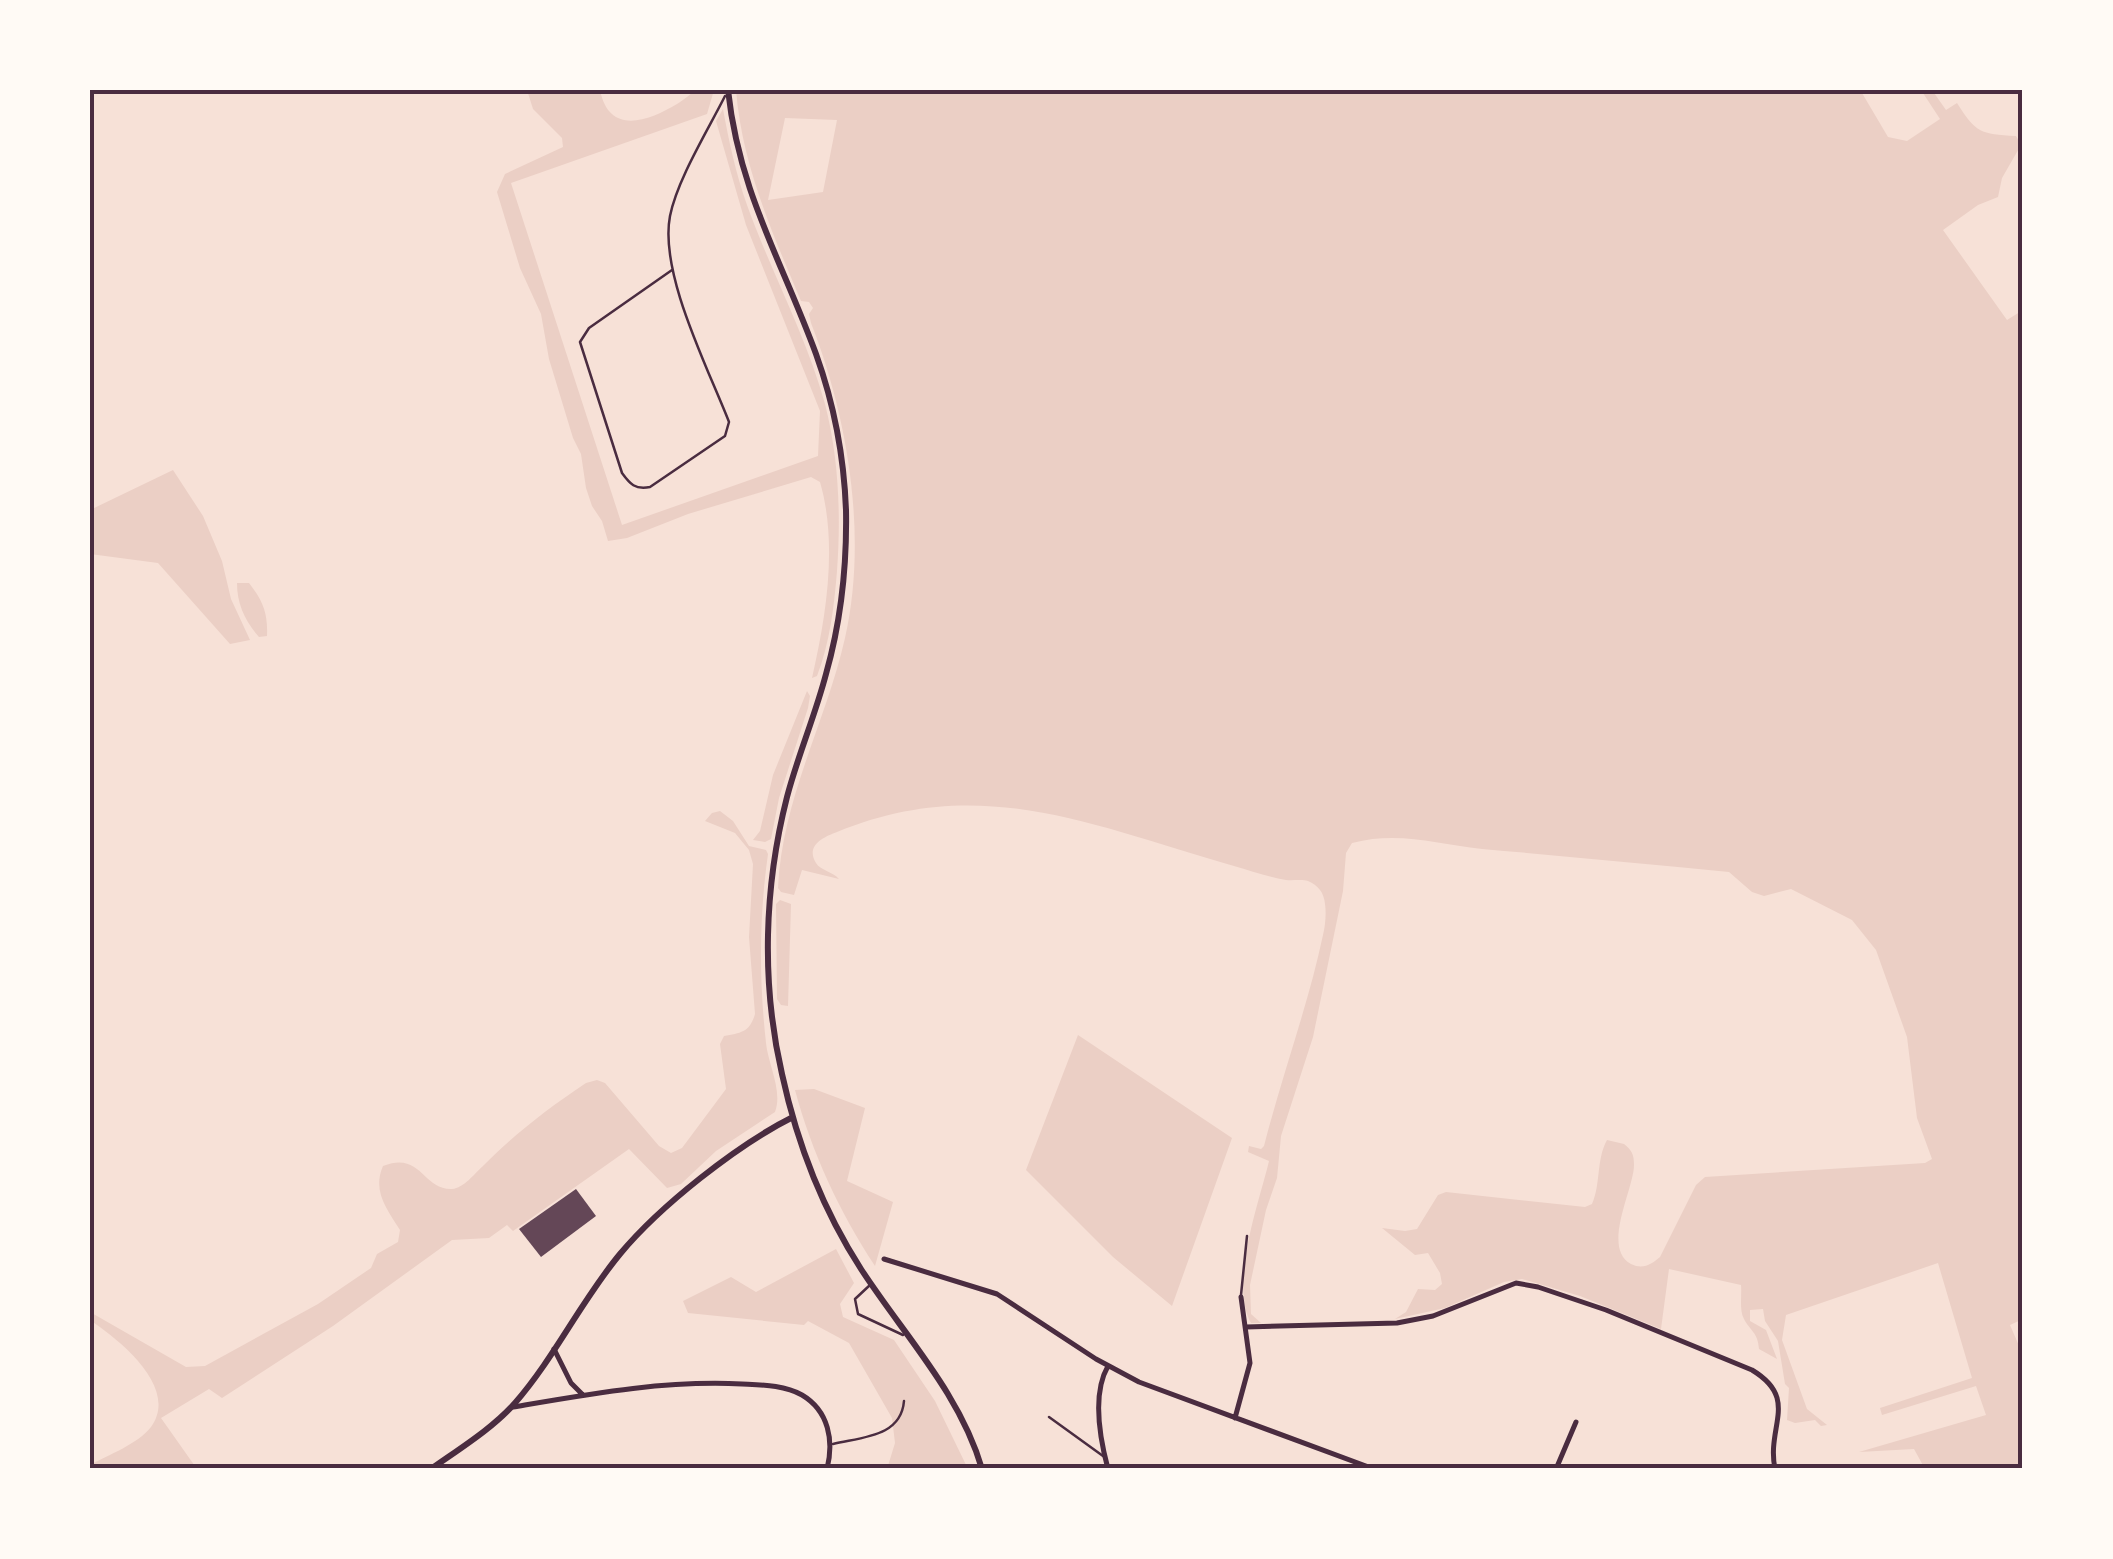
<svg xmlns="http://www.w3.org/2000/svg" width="2113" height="1559" viewBox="0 0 2113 1559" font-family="Helvetica,sans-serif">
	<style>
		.green { fill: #ebcfc5; fill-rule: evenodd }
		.building { fill: #644757 }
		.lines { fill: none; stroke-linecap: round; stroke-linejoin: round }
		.service { stroke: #4a2c40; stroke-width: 2.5 }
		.minor { stroke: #4a2c40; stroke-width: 5 }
		.tertiary { stroke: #4a2c40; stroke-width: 6 }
		.neatline { fill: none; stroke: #4a2c40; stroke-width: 4 }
	</style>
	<rect width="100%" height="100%" fill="#f7e1d7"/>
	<path class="green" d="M527 90H600C609 135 647 122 677 104 683 101 692 92 697 90 703 88 708 90 714 90L707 114 511 183 622 525 818 456 820 411 746 225 716 121 723 109C729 142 736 174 747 205 771 272 806 335 825 404 839 458 841 517 837 571 834 607 830 642 817 676L812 678C826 617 838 544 820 482L811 477 688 514 627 538 608 541 602 521 592 506 586 488 581 454 573 438 549 359 541 314 520 268 497 192 505 174 563 147 562 138 533 109Z
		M736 90H1855L1862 93 1888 137 1907 141 1940 119 1921 90H1932L1946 110 1957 103C1976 133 1980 134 2016 136L2021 145 2002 178 1998 197 1978 205 1943 230 2007 320 2023 310V1319L2010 1325 2023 1355V1469H1925L1914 1449 1859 1452 1986 1415 1976 1386 1882 1415 1880 1408 1972 1378 1938 1263 1786 1315 1782 1340 1807 1409 1827 1425 1821 1426 1815 1420 1795 1423 1787 1420 1789 1388 1785 1384 1778 1341 1765 1321 1763 1309 1750 1310V1321L1766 1330 1777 1359 1759 1349C1758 1332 1750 1331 1744 1319 1739 1310 1742 1295 1741 1285L1669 1269 1661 1329 1580 1296 1522 1279 1504 1282 1445 1308 1395 1319 1406 1312 1418 1289 1435 1290 1442 1284 1440 1273 1428 1253 1415 1255 1382 1228 1405 1231 1417 1229 1438 1195 1446 1192 1585 1207 1592 1204C1601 1184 1596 1160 1607 1140L1624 1144C1632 1150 1634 1155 1634 1165 1634 1189 1601 1248 1631 1264 1643 1270 1652 1264 1660 1257L1696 1185 1705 1177 1925 1163 1932 1159 1917 1118 1907 1037 1876 950 1852 920 1791 889 1764 896 1752 892 1729 872C1647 864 1564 856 1482 849 1436 844 1399 831 1352 843L1346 853 1343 891 1313 1037 1281 1136 1277 1178 1266 1210 1250 1285 1251 1314 1261 1323H1251C1229 1284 1259 1203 1269 1161L1248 1152 1249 1146 1261 1149 1264 1146C1282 1075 1308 1006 1323 935 1326 923 1328 900 1320 890 1317 886 1313 883 1308 881 1302 879 1292 881 1286 880 1269 877 1251 871 1234 866 1095 827 982 772 837 832 824 837 805 845 816 863 820 870 833 872 839 879L802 870 794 895 781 892 778 888C782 799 826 722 845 638 868 537 848 417 811 323L809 314 813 308 809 302 801 301C772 232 742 165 736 90ZM785 118 837 120 823 192 768 200Z
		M173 470 203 516 222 561 231 599 250 640 230 644 158 563 90 554V510Z
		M237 583H249C263 601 268 613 267 636L259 637C245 621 237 604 237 583Z
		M807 691 810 696 808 708 779 798 771 839 765 842 753 840 760 831 773 775Z
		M720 811 733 821 749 846 766 850 768 854C759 917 759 980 766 1043 768 1064 783 1091 775 1112L716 1151 681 1184 667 1188 629 1149 513 1231 507 1225 489 1238 452 1240 333 1326 222 1398 209 1389 161 1418 197 1469H90V1465C108 1455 138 1444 151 1427 180 1387 118 1339 90 1320V1312L186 1367 205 1366 318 1304 371 1268 377 1254 398 1242 400 1230C387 1209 372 1191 383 1166 422 1151 422 1190 452 1189 464 1188 474 1174 483 1166 516 1133 547 1109 586 1083L597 1080 605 1083 659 1146 671 1153 682 1148 726 1089 720 1044 724 1036C741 1033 750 1032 755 1014L749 937 753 864 749 850 735 833 705 821 712 813Z
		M780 900 791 904 788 1006 781 1005 777 999 776 904Z
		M1078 1035 1232 1138 1172 1306 1113 1257 1026 1170Z
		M814 1089 865 1108 847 1181 893 1202 875 1266C839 1211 812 1153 795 1090Z
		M836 1249 854 1283 840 1304 843 1317 894 1340 935 1401 968 1469H887L895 1443 892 1418 849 1343 808 1321 804 1325 688 1313 683 1301 731 1277 756 1292Z"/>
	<path class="building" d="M576 1189 596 1216 541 1257 519 1229Z"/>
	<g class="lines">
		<path class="service" d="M672 270 589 328 580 342 622 473C630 484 635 490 650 487L725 436 729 422C708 368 659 273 670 216 677 180 708 130 725 96
			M870 1285 855 1299 858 1314 903 1335
			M1241 1295 1247 1236
			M1049 1417 1103 1456
			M833 1444C862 1437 901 1437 904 1401"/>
		<path class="minor" d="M884 1259 997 1294 1096 1359 1139 1382 1374 1469
			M1246 1327 1397 1323 1433 1316 1516 1283 1538 1287 1606 1310 1752 1370C1800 1399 1766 1426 1775 1469
			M554 1349 571 1383 583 1395
			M1108 1366C1092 1394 1100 1439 1108 1469
			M513 1407C589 1394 665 1380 742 1384 762 1385 784 1385 802 1395 829 1411 834 1441 827 1469
			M1235 1418 1250 1363 1241 1297
			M1556 1469 1576 1422"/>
		<path class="tertiary" d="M728 90C739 192 782 261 816 354 834 404 844 457 846 510 847 565 841 621 826 674 815 716 798 755 787 797 764 887 761 983 782 1074 797 1143 823 1210 861 1269 903 1334 960 1393 982 1469
			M431 1469C459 1449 492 1429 515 1403 555 1357 581 1301 620 1254 660 1206 737 1145 793 1117"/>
	</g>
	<rect width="2113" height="1559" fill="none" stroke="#fffaf5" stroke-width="185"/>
	<rect x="92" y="92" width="1928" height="1374" class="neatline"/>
</svg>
